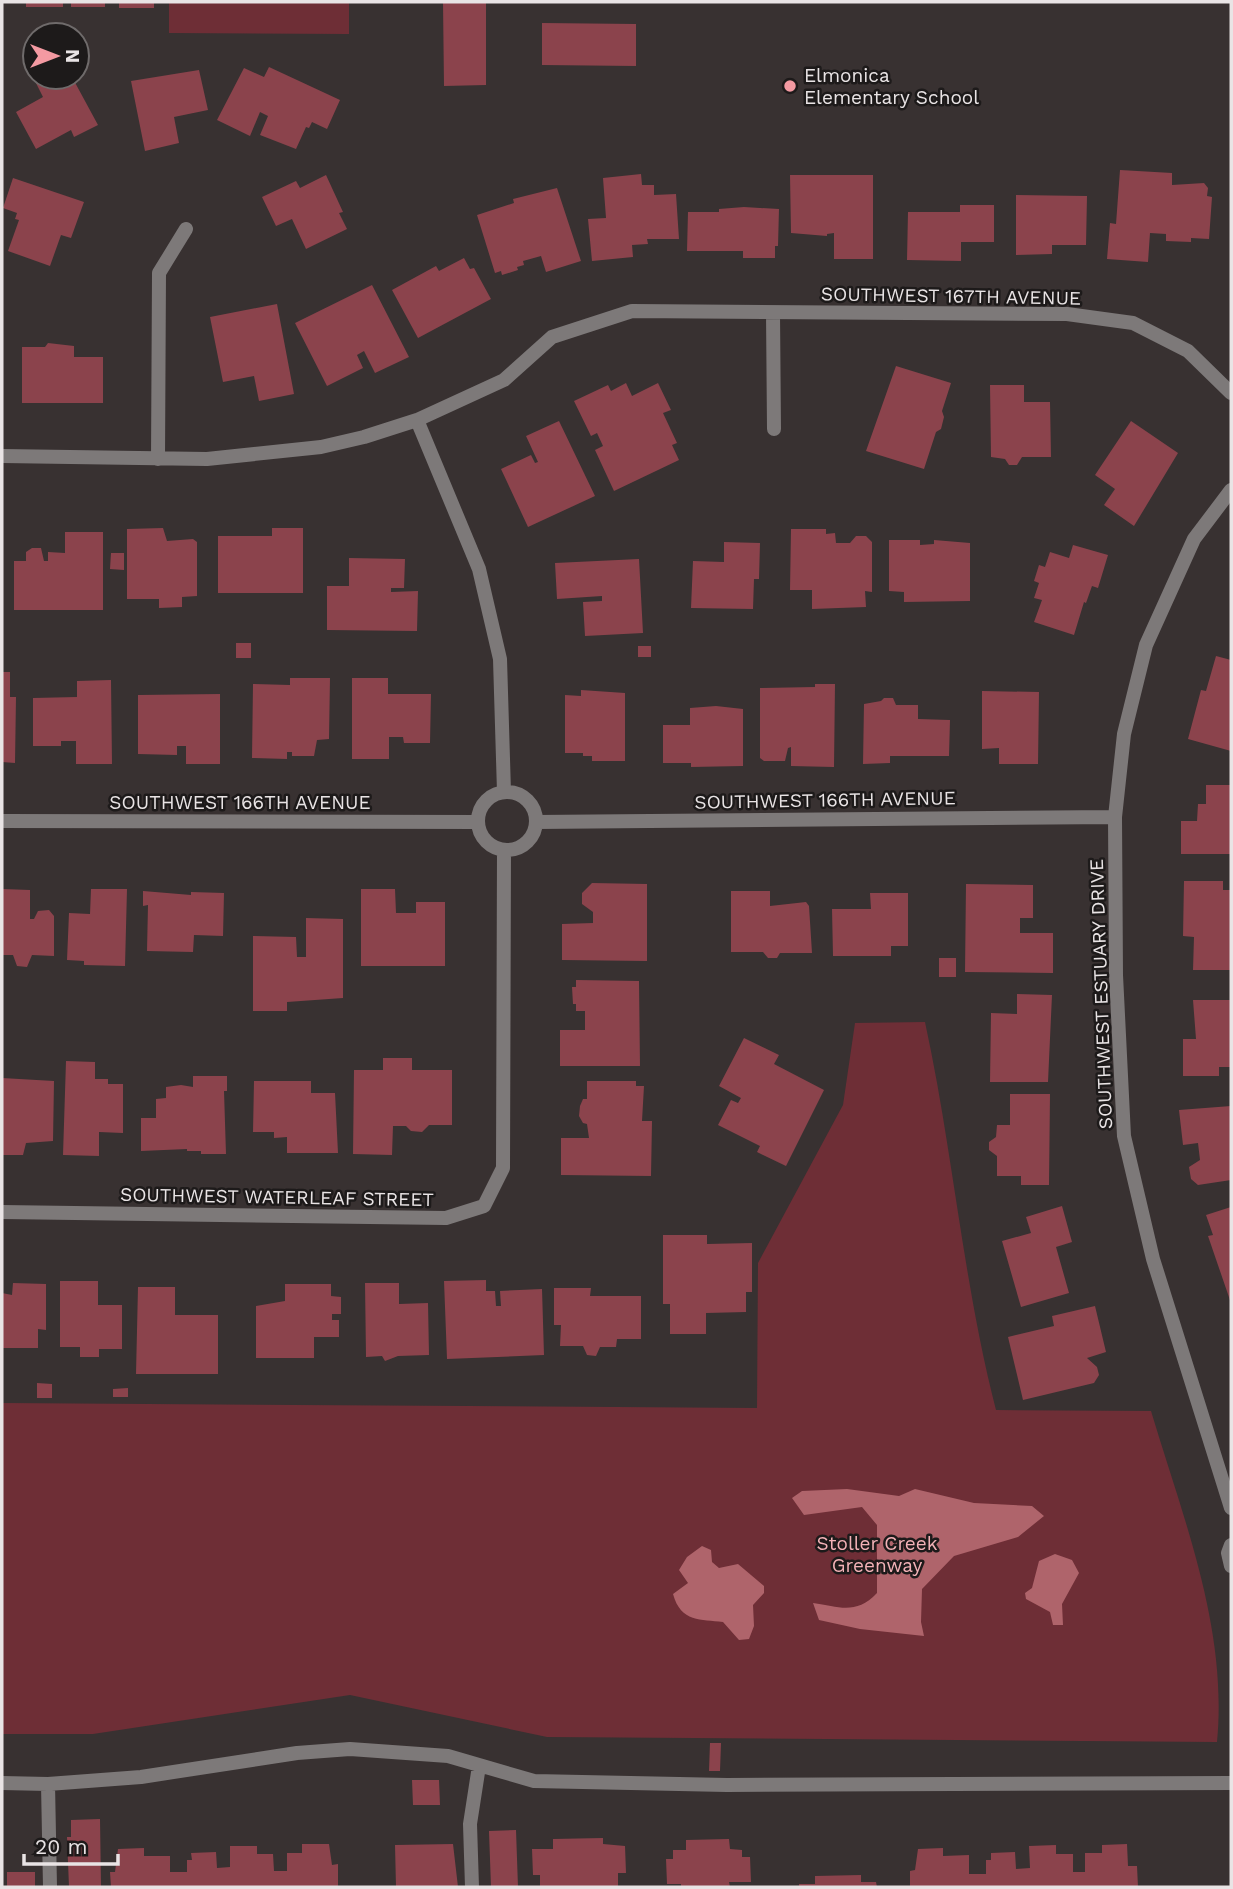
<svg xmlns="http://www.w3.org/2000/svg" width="1233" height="1889" viewBox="0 0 1233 1889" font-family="'Work Sans',sans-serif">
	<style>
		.green { fill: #6e2e36 }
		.water { fill: #af646b }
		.building { fill: #8b434c }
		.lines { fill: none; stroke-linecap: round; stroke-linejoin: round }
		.lane { stroke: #7d7979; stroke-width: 14 }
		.street { stroke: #7d7979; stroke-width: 14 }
		.poi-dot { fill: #f49aa2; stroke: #1d1a1a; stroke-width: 2.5 }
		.labels { text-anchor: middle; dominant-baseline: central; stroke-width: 5; stroke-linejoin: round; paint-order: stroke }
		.poi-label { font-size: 19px; fill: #e9e4e5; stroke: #1d1a1a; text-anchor: start }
		.street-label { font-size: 19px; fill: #e9e4e5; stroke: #1d1a1a }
		.park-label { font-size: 19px; fill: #f3b2b7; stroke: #1d1a1a }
	</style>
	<rect width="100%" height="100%" fill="#383131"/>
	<path class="green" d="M169 2H349V34L169 33Z
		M925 1022C953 1151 963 1282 996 1410L1151 1411C1183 1518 1228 1628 1217 1742L547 1737 350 1695 93 1734H2V1403L757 1408 758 1263 843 1105 855 1023Z"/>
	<path class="water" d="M847 1489 899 1496 915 1489 974 1503 1032 1506 1044 1516 1018 1537 954 1556 922 1589 921 1622 924 1636 860 1629 819 1620 813 1603C840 1607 856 1615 877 1593V1525L862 1507 804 1515 792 1498 802 1491Z
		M702 1546 711 1550 712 1562 719 1568 738 1564 764 1586V1593L753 1605 754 1626 749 1639 739 1640 723 1622C701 1619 681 1623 673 1594L688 1583 679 1570 687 1557Z
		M1055 1554 1072 1560 1079 1573 1062 1604 1063 1625H1053L1050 1612 1026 1599 1025 1593 1032 1588 1039 1561Z"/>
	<path class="building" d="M26 2H63V7H26Z
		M71 2H105V7H71Z
		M119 2H154V8H119Z
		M443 2H486V85L444 86Z
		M542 23 636 24V66L542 65Z
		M269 67 340 100 327 129 312 122 309 128 306 127 296 149 260 135 268 116 260 112 250 136 217 120 244 68 264 77Z
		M199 70 208 110 174 117 179 143 145 151 131 81Z
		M33 77H72L98 125 74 137 71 130 36 149 16 112 43 97Z
		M1120 170 1172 173V185L1204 183 1208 188 1207 196 1212 197 1209 239 1191 238V242L1166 241V234L1150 233 1148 262 1107 259 1110 223 1116 224Z
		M641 174 642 185H654V195L676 194 679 239H647L648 244 632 245 633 257 592 261 588 219 606 218 603 178Z
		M326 175 343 212 339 213 347 229 306 249 292 219 276 226 262 197 296 181 300 188Z
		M790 175H873V259H834V233L827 234V236L791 233Z
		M13 178 84 202 71 238 61 235 50 266 8 251 19 220 15 219 17 213 3 208Z
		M557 188 581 261 546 272 541 256 523 261 524 265 517 267 518 270 502 275 501 271 495 273 477 215 514 203 513 199Z
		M1016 195 1087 196 1086 245H1052V254L1016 255Z
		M960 205H994V242H961V261L907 260 908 212H960Z
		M744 207 779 209 778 246H775V258H743V251H687L688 212H719V209Z
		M464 258 470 269 474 268 491 299 418 338 392 290 436 266 439 271Z
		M372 285 409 357 375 373 364 351 357 355 363 368 327 386 295 323Z
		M277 304 294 394 259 401 254 376 223 382 210 317Z
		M48 343 74 346V357H103V403H22V347H45Z
		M896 366 951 383 942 411 944 417 941 429 936 432 924 469 866 451Z
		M626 383 632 396 658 383 671 410 663 413 677 443 672 445 679 460 614 491 595 450 603 446 597 433 591 436 574 401 608 385 611 391Z
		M990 385H1024V402H1050L1051 457H1022L1017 465H1009L1005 459 991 457Z
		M559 421 595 496 528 527 501 469 531 455 535 463 538 462 526 436Z
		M1131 421 1178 453 1134 526 1104 505 1115 489 1095 475Z
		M163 528 167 541 193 539 197 542V596L182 597V607L159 608V599H127V529Z
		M272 528H303V593H218V536H272Z
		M791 529H826V534L835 533 836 543H850L856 536H866L872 542V592L865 591 866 607 812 609V590H790Z
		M65 532H103V610H14V561H26V552L32 548H41L44 561H48V552L65 553Z
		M889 540H920V545L934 544V540L970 543V601L904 602V592L889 591Z
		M724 542 760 543 759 579H754L753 609 691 608 693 561 724 562Z
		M1073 545 1108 555 1098 588 1092 586 1086 603 1084 602 1074 635 1034 622 1042 600 1034 598 1039 583 1034 581 1039 565 1045 567 1050 552 1069 558Z
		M111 553H124V570L110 569Z
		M349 558 405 559 404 588H391V592L418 591 417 631 327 630V586H349Z
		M639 559 643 633 585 636 583 602 602 601V596L557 599 555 563Z
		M236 643H251V658H236Z
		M638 646H651V657H638Z
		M1216 656 1231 660V751L1188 739 1201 690 1206 691Z
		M2 672H10V697H16L15 763 2 762Z
		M290 678H330L329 739 317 740 314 756H292V752H287V759L252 758 253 684 290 685Z
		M352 678H388V694H431L430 743H404L403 737H389V759H352Z
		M111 680 112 764H76V741H61V746H33V698L77 697V681Z
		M815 684H835L834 767 791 766V747L788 748 785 761H764L760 758V688L815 687Z
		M581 690 625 693V761H592V756H583V753H565V695L581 696Z
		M982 691 1039 692 1038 764H999V748L982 749Z
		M220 694V764H186V746H177V755L138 754V695Z
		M884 698H893L896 705H918V719L950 720 949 756H890V763L863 764 864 704 881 701Z
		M716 706 743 709V766L691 767V763H663V725H690V708Z
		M1206 785H1231V854H1181V821H1197L1198 804H1206Z
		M1184 881H1223V890H1231V970H1193L1194 937 1183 936Z
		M592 883 647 884V961L562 960V924L593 923V912L582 904V893Z
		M966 884 1033 885V918H1020V933H1053V973L965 972Z
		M2 889 30 890V919H34L38 911 49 910 54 916V956L32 955 27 967 17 966 13 955H2Z
		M91 889H127L125 966 84 965V961L67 960 69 913 90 914Z
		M361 889H395L396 913H416V902H445V966H361Z
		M143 891 191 895V892L224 893 223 936 194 935 193 952 147 951 148 905 143 906Z
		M731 891H770V906L806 902 809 906 812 953H780L777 958H768L763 952H731Z
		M870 893H908V946H891V956H833L832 909H871Z
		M306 918 343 919V998L287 1002V1011H253V936L296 937 297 957H306Z
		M939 958H956V977H939Z
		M576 980 639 981 640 1066H560V1030H585V1011H576V1004H573L572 987H576Z
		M1017 994 1052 995 1048 1082H990L991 1013 1017 1014Z
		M1193 1000H1231V1067H1219V1076H1183V1039H1196Z
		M744 1038 779 1055 774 1064 824 1090 786 1166 757 1152 760 1146 718 1125 731 1100 738 1103 741 1098 719 1086Z
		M383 1058H412V1070H452V1125H429L422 1132 411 1131 406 1126H393L392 1155 353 1154 354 1070H383Z
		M66 1061 95 1062V1079H108V1084H123V1133L99 1132V1156L63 1155Z
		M193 1076H227V1091H224L226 1154H201V1151H187V1149L141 1151V1118H156V1099L166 1098V1087L181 1085 193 1087Z
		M2 1078 54 1081 53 1141 26 1143 23 1155H2Z
		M254 1081H311V1093H335L338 1153H287V1137L274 1138V1132H253Z
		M587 1081H636V1086H644L642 1121H652L651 1176 561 1175V1138H589L587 1124 583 1123 579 1116 580 1106 583 1099H587Z
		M1010 1094H1050L1049 1185H1021V1176H997V1156L989 1150V1142L996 1137 997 1125H1010Z
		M1231 1106V1180L1198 1185 1191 1179 1189 1167 1200 1160 1198 1143 1183 1145 1179 1110Z
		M1062 1206 1072 1242 1056 1247 1069 1293 1021 1307 1002 1241 1031 1233 1026 1217Z
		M1231 1207V1303L1208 1236 1213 1235 1206 1215Z
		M663 1235H707V1244L752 1243V1292H746V1312L706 1313V1334H670V1304H663Z
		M486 1280V1291H495L496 1306H501L500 1291 542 1289 544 1355 447 1359 444 1281Z
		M60 1281H98V1305H122V1349H99V1357H80V1347H60Z
		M13 1283 46 1284V1330L38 1329V1348H2V1293L12 1295Z
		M365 1283H399V1304L428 1303 429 1355 398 1356 385 1361 382 1356 366 1357Z
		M285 1284H331V1296L341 1297V1314H332V1320H339V1337H314V1358H256V1306L285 1301Z
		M138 1287H175V1315H218V1374H136Z
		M554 1288H591L590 1296H641V1339H617L616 1347H600L596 1356 587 1355 583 1346H560L561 1325H554Z
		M1095 1306 1106 1352 1087 1358 1097 1367 1099 1375 1094 1383 1023 1400 1008 1337 1054 1326 1052 1316Z
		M37 1383 52 1384V1398H37Z
		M128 1388V1397H113V1389Z
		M710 1743H721L720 1771H709Z
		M412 1780H439L440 1805H413Z
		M100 1819 101 1887H69L67 1837H71V1820Z
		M516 1830 518 1887H491L489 1831Z
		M603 1838V1844L625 1846 626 1873H618V1887H540V1875H533L532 1849H553V1839Z
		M729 1839 730 1849 742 1850V1857H750L751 1882H729L730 1887H681V1884H667L666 1859H673V1850H686V1840Z
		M302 1844H329L332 1865 338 1864V1887H111L110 1872H115L118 1849 144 1848V1856H170V1872H187V1860H192L191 1853 216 1852 217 1868 230 1867V1846H257V1854H273L274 1871H287V1853H302Z
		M453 1844 458 1887H396L395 1845Z
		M1127 1844 1128 1866H1137L1138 1887H910V1871L915 1870 918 1849 943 1848V1856L969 1855V1874H986V1860H991V1853L1015 1852 1016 1869 1030 1868 1029 1846 1056 1845V1854H1073V1872H1085V1853H1102V1845Z
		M7 1872H35V1887H7Z
		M861 1875V1882H876L877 1887H799V1884H815V1876Z"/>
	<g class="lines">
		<path class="lane" d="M2 1783 48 1784 141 1777 297 1753 350 1749 448 1756 534 1781 727 1785 1231 1783
			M48 1784 50 1887
			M472 1887 470 1824 479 1766"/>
		<path class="street" d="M773 313 774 429
			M417 420 479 569 500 659 504 792
			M2 456 207 459 321 447 364 437 417 420 504 380 552 337 632 311 1067 314 1133 323 1188 351 1231 393
			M158 459 159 273 186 229
			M1231 490 1194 539 1146 645 1124 734 1115 817 1116 975 1124 1136 1153 1259 1231 1508
			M478 821a29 29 0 1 1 58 0a29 29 0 1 1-58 0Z
			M2 821 478 822
			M536 822 1115 817
			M2 1212 446 1218 484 1206 503 1168 504 850
			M1231 1545 1228 1553 1231 1566"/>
	</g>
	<circle class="poi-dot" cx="790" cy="86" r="7"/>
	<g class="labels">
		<g class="poi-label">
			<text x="804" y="75">Elmonica<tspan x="804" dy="22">Elementary School</tspan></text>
		</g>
		<g class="street-label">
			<text transform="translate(951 296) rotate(1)">SOUTHWEST 167TH AVENUE</text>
			<text transform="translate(825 800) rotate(-1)">SOUTHWEST 166TH AVENUE</text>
			<text x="240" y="802">SOUTHWEST 166TH AVENUE</text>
			<text transform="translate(1101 994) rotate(-92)">SOUTHWEST ESTUARY DRIVE</text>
			<text transform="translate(277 1197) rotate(1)">SOUTHWEST WATERLEAF STREET</text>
		</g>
		<g class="park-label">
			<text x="877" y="1543">Stoller Creek<tspan x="877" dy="22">Greenway</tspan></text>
		</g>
	</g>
	<rect width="1233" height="1889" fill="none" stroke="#e9e4e5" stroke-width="7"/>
	<g transform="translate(56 56) rotate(90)"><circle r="33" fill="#1d1a1a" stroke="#6f6b6b" stroke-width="2"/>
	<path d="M0-5L12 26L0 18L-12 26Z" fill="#f49aa2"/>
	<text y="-10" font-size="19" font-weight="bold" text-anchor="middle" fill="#e9e4e5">N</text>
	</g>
	<path d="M24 1854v10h94v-10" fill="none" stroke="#e9e4e5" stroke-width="3.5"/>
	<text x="35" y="1854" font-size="21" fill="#e9e4e5" stroke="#1d1a1a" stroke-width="5" paint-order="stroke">20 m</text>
</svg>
